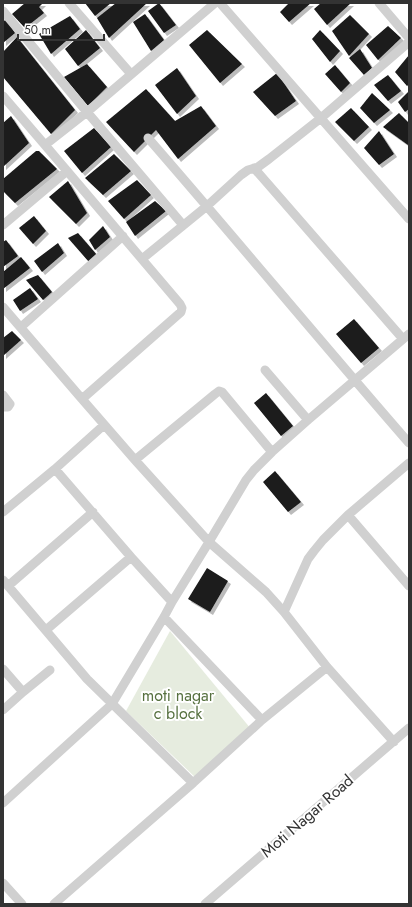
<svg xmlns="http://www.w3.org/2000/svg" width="412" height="907" viewBox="0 0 412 907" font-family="Jost,sans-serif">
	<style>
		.green { fill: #e6ecdf }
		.building { fill: #1a1a1a; filter: url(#shadow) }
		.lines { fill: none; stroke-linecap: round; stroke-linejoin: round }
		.street { stroke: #d0d0d0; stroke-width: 9 }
		.labels { text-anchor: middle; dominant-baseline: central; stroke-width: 4; stroke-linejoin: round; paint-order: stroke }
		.park-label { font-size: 16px; fill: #56703f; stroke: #fff }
		.street-label { font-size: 16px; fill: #333; stroke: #fff }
	</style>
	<defs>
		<filter id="shadow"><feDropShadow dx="3" dy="3" stdDeviation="0" flood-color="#0004"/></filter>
	</defs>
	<rect width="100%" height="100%" fill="#fff"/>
	<path class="green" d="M170 631 251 729 197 779 126 711Z"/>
	<path class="building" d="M25 3H43L39 7 44 13 25 28 12 14Z
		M85 3H111L95 16Z
		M116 3H147L109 38 97 18Z
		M159 3 176 25 164 33 148 11Z
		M289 3H311L289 22 280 12Z
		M321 3H351L327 25 314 9Z
		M145 14 164 40 151 51 133 22Z
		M350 15 369 34 349 56 332 31Z
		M70 16 80 29 51 54 39 34Z
		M6 19 15 33 3 43V22Z
		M388 26 401 38 378 60 366 45Z
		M86 30 100 48 78 66 65 49Z
		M207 30 242 64 220 83 189 45Z
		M320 30 340 51 330 62 312 39Z
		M17 37 75 110 51 134 3 77V52Z
		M360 49 372 68 364 75 349 58Z
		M409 55V84L407 86 395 72Z
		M87 64 107 87 88 106 64 77Z
		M335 65 350 83 341 92 325 74Z
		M177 68 196 96 177 114 155 85Z
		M277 73 296 101 275 116 253 92Z
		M388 75 401 91 388 101 374 85Z
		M146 89 175 121 201 106 216 126 178 159 156 130 134 152 106 122Z
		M409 91V109L405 112 398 102Z
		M372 93 390 110 374 123 360 108Z
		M351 108 369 127 354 141 335 122Z
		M399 113 409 123V144L408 145 383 127Z
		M11 116 29 143 3 167V123Z
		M94 128 111 147 82 173 64 151Z
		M379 131 394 154 379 165 364 148Z
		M36 151H39L57 169 15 203 3 191V179Z
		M114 154 131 171 103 195 85 178Z
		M137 180 151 195 124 219 108 201Z
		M68 181 87 213 76 224 49 197Z
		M155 201 166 211 135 236 126 222Z
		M34 216 46 231 33 244 19 228Z
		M103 226 110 237 95 250 89 240Z
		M78 233 97 255 89 262 68 238Z
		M6 240 18 256 3 267V242Z
		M58 243 64 253 42 272 34 261Z
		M21 257 30 268 3 289V272Z
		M38 275 52 292 43 300 26 280Z
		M30 288 38 299 20 311 13 300Z
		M354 319 379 348 361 363 336 334Z
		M12 331 21 340 3 356V338Z
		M266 393 293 426 281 436 254 403Z
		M275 471 301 502 288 512 263 482Z
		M207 568 228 581 210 612 188 599Z"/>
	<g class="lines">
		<path class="street" d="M69 3 131 74
			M215 3 87 112 45 145 180 304 182 308 181 312 82 399 135 460 209 542 266 592 284 612 327 667 394 742
			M220 3 409 219
			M379 3 409 38
			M3 11 87 112 183 225
			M3 96 45 145
			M148 138C236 239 321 342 409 443
			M254 168 403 339
			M3 225 67 171
			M142 259 207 206 241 175 248 170 258 167 269 159 321 118 409 42
			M3 307 82 399
			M21 327 123 236
			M265 370 308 420
			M3 395 10 404 8 407H3
			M135 460 215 394 219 391 222 392 272 452
			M409 463 348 515 409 586
			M55 469 131 557 172 602
			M3 512 55 469 104 425
			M3 580 87 679 193 783
			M8 586 93 512
			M284 612 308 559 314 551 323 540 348 515
			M164 617 262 720
			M46 630 131 557
			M3 669 23 692
			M3 710 23 692 50 670
			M3 803 112 704 164 617 172 602 209 542 246 480 254 470 272 452 308 420 409 334
			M3 883 22 904
			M54 904 193 783 262 720 327 667
			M205 904 409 728"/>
	</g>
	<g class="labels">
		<g class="park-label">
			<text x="178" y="695">moti nagar<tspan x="178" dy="18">c block</tspan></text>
		</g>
		<g class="street-label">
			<text transform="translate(307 816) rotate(-41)">Moti Nagar Road</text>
		</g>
	</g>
	<rect width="412" height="907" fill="none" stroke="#333333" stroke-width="8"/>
	<path d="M18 34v6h86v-6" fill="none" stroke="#333333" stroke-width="2"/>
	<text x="24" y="34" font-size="12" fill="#333333" stroke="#ffffff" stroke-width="3" paint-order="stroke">50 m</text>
</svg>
